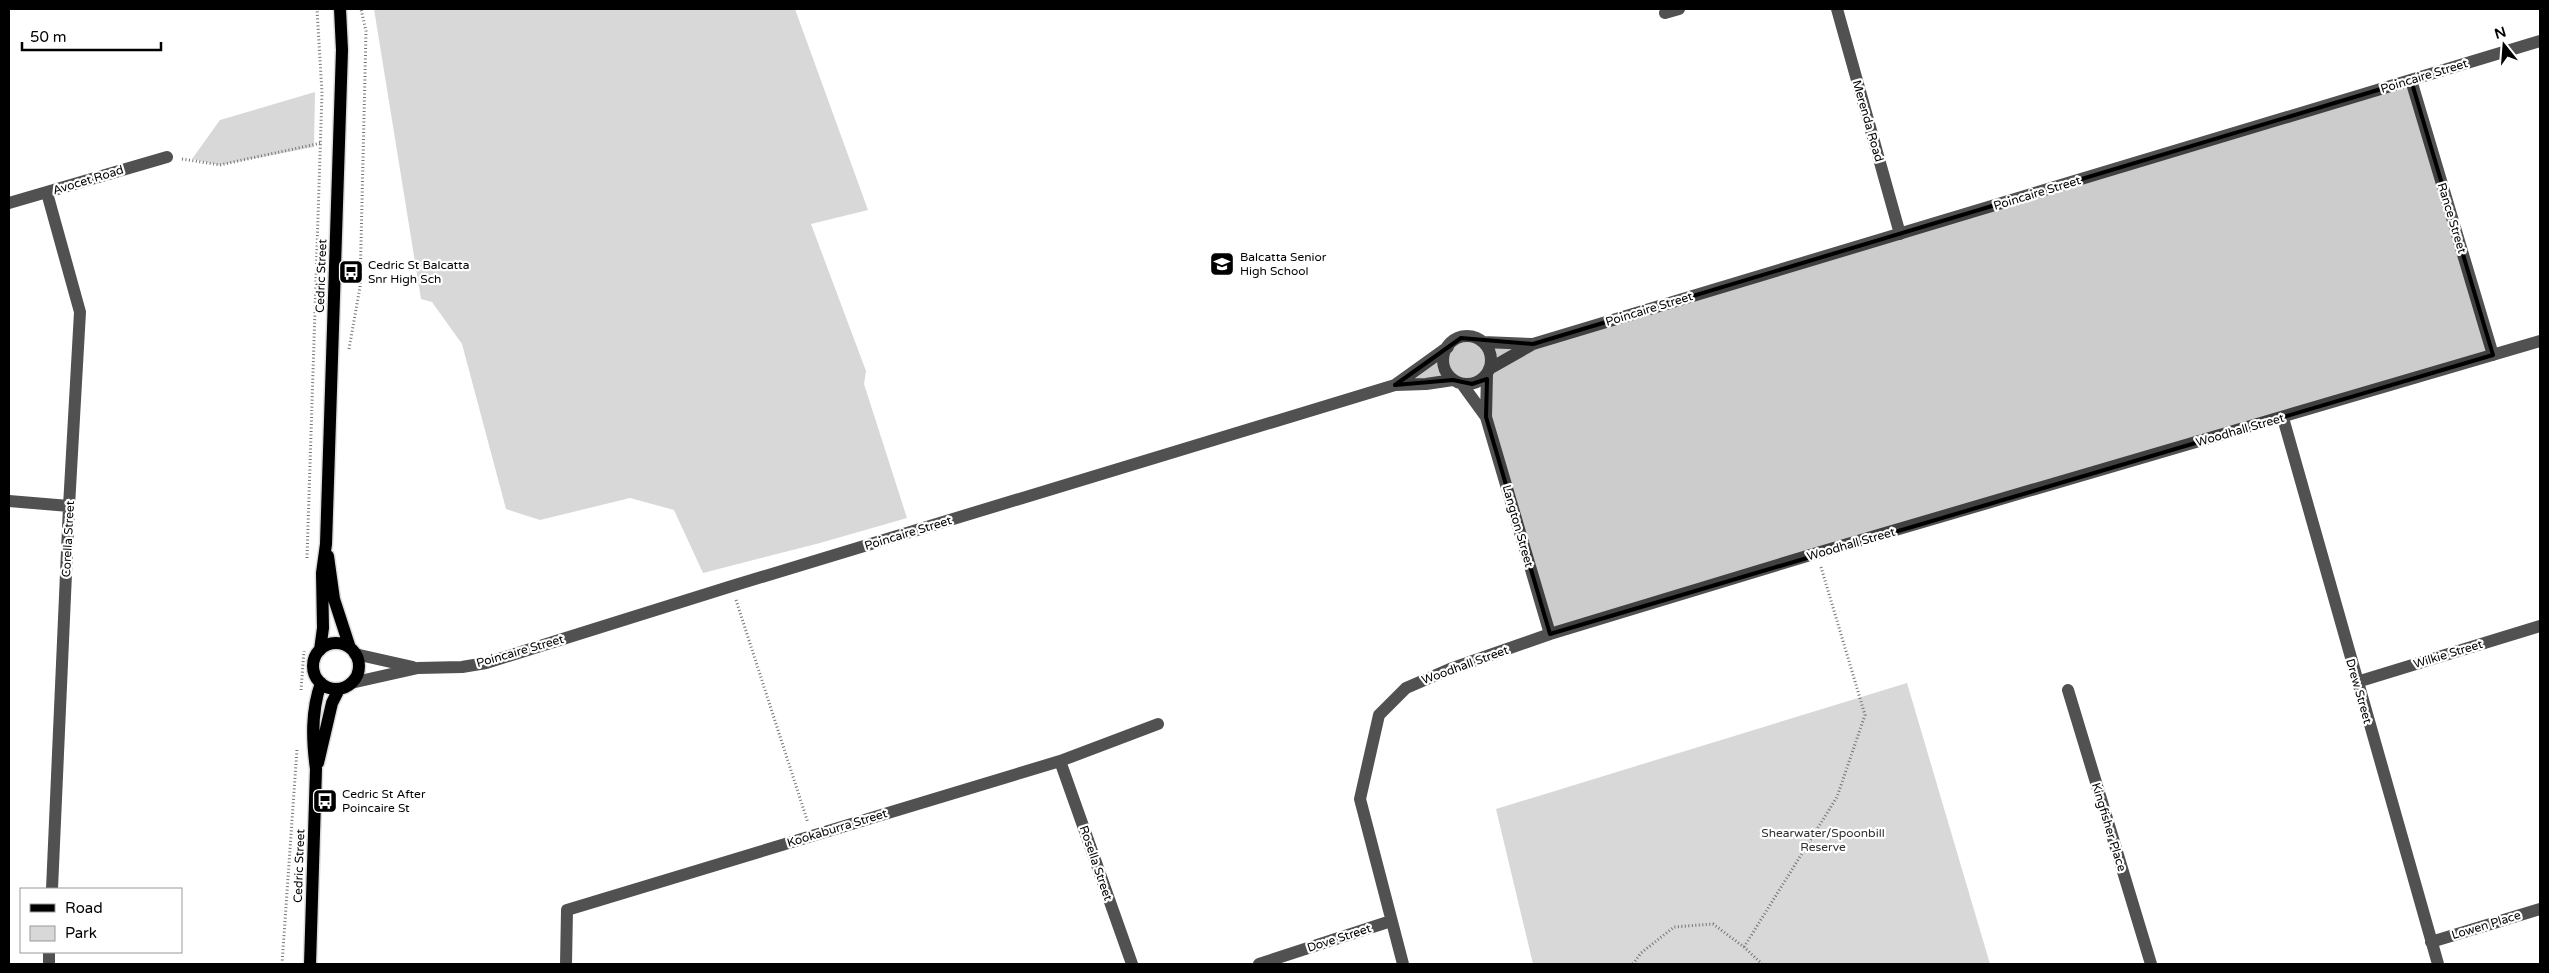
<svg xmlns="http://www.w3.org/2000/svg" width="2549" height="973" viewBox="0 0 2549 973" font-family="'Varela Round',sans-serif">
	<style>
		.green { fill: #d8d8d8 }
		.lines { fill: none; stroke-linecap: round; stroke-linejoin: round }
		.major-casing { stroke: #dbdbdb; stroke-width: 15 }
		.path { stroke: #737373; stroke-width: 3; stroke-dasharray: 1 2.5; stroke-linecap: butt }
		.minor { stroke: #515151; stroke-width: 12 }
		.major { stroke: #000; stroke-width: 12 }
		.marked { fill: #000; fill-opacity: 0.2; stroke: #000; stroke-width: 4; stroke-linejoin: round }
		.labels { text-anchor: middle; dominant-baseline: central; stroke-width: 4.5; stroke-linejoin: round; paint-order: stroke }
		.street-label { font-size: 12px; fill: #000; stroke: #fff }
		.poi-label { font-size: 12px; fill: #000; stroke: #fff; text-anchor: start }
		.park-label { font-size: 12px; fill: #2f2f2f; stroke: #fff }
	</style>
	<rect width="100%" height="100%" fill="#fff"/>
	<path class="green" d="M374 9H795L868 210 811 224 866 371 864 384 907 518 820 543 703 573 674 510 630 498 540 520 506 509 462 344 432 302 421 299Z
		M315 92 314 147 220 165 192 159 220 120Z
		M1907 683 1990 964H1533L1496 809Z"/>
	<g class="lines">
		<defs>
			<path id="major" d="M328 556 334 599 350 648
				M313 666a23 23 0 1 1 46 0a23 23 0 1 1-46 0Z
				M320 650 323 628 322 573 326 544 342 50 340 9
				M318 763 332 703 339 689
				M310 964 316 769C312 740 311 711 321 683"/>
		</defs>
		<use href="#major" class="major-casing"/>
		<path class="path" d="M182 159 220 165 321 143
			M349 349 360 287 366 31 361 9
			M307 558 322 93 317 9
			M736 600 808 823
			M301 690 304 651
			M1744 947 1837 797 1865 715 1821 567
			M282 964 297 749
			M1633 964 1641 953 1674 927 1713 924 1744 947 1762 964"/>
		<path class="minor" d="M1837 9 1900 234
			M1665 13 1679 9
			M2411 80 2493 355
			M47 193 80 312 69 506 52 889
			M9 203 167 157
			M1443 360a24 24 0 1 1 48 0a24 24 0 1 1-48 0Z
			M1483 342 1533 344
			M1489 369 1533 344 2540 41
			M1487 373 1486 417 1550 634
			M1462 384 1486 417
			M1395 385 1448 347
			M2283 418 2438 964
			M9 501 69 506
			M355 654 413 667
			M2357 682 2540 626
			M351 683 418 668 462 667 486 663 732 586 1395 385 1426 384 1453 380
			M2068 690 2151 964
			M1060 761 1132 964
			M2431 942 2540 909
			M49 964V952
			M566 964 567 910 1060 761 1158 724
			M1259 964 1391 921
			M1403 964 1360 799 1379 715 1406 688 1450 669 1550 634 1817 553 2540 341"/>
		<use href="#major" class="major"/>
	</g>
	<path class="marked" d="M2411 80 2493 355 1550 634 1486 417 1487 379 1472 384 1453 380 1395 385 1461 338 1533 344Z"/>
	<defs>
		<symbol id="school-square" viewBox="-11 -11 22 22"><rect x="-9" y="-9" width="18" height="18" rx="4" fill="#000" stroke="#fff"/><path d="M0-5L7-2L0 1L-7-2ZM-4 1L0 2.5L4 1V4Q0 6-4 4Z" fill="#fff"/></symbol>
		<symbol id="bus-square" viewBox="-11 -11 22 22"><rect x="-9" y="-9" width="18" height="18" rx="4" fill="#000" stroke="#fff"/><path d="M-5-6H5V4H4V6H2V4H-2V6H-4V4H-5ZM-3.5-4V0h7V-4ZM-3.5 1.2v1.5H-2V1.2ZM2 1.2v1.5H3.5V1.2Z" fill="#fff"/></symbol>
	</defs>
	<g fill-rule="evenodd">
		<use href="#school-square" x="1208" y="250" width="28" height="28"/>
		<use href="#bus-square" x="337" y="258" width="28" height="28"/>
		<use href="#bus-square" x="311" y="787" width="28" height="28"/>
	</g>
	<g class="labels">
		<g class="street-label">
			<text transform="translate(2424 76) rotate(-17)">Poincaire Street</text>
			<text transform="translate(1868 121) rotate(74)">Merenda Road</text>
			<text transform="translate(88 180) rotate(-17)">Avocet Road</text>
			<text transform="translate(2037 193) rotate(-17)">Poincaire Street</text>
			<text transform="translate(2452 218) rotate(73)">Rance Street</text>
			<text transform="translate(321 276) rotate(-88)">Cedric Street</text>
			<text transform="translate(1649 309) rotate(-17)">Poincaire Street</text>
			<text transform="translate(2240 430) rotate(-16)">Woodhall Street</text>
			<text transform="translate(1518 526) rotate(74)">Langton Street</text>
			<text transform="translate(908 533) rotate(-17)">Poincaire Street</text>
			<text transform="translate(68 539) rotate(-87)">Corella Street</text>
			<text transform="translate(1851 544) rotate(-16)">Woodhall Street</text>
			<text transform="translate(520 651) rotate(-16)">Poincaire Street</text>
			<text transform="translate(2448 654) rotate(-17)">Wilkie Street</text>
			<text transform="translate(1465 665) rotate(-20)">Woodhall Street</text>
			<text transform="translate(2359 691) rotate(74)">Drew Street</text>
			<text transform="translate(2109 827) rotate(73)">Kingfisher Place</text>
			<text transform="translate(837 828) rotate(-17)">Kookaburra Street</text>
			<text transform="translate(1096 863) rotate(71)">Rosella Street</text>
			<text transform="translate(299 866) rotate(-88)">Cedric Street</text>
			<text transform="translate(2486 925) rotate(-17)">Lowen Place</text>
			<text transform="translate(1339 938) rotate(-18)">Dove Street</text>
		</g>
		<g class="poi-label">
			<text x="1240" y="257">Balcatta Senior<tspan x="1240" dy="14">High School</tspan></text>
			<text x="368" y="265">Cedric St Balcatta<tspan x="368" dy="14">Snr High Sch</tspan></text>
			<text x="342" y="794">Cedric St After<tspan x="342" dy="14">Poincaire St</tspan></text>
		</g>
		<g class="park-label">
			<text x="1823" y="833">Shearwater/Spoonbill<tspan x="1823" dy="14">Reserve</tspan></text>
		</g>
	</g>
	<rect width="2549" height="973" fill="none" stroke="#000000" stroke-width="20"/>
	<rect x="20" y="888" width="162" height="65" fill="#ffffff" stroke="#999999"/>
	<rect x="30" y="904" width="25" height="8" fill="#000000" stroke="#999999"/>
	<text x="65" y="913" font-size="15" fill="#000000">Road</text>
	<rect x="30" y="926" width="25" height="15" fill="#d8d8d8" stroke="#999999"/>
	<text x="65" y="938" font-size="15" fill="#000000">Park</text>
	<g transform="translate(2504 45) rotate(343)" stroke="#ffffff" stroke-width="4" paint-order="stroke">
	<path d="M0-4L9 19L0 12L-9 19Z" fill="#000000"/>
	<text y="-8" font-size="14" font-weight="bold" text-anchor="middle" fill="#000000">N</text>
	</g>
	<path d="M22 42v8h139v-8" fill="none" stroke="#000000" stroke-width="2.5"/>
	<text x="30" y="42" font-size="15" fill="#000000" stroke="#ffffff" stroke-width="4" paint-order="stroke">50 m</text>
</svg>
